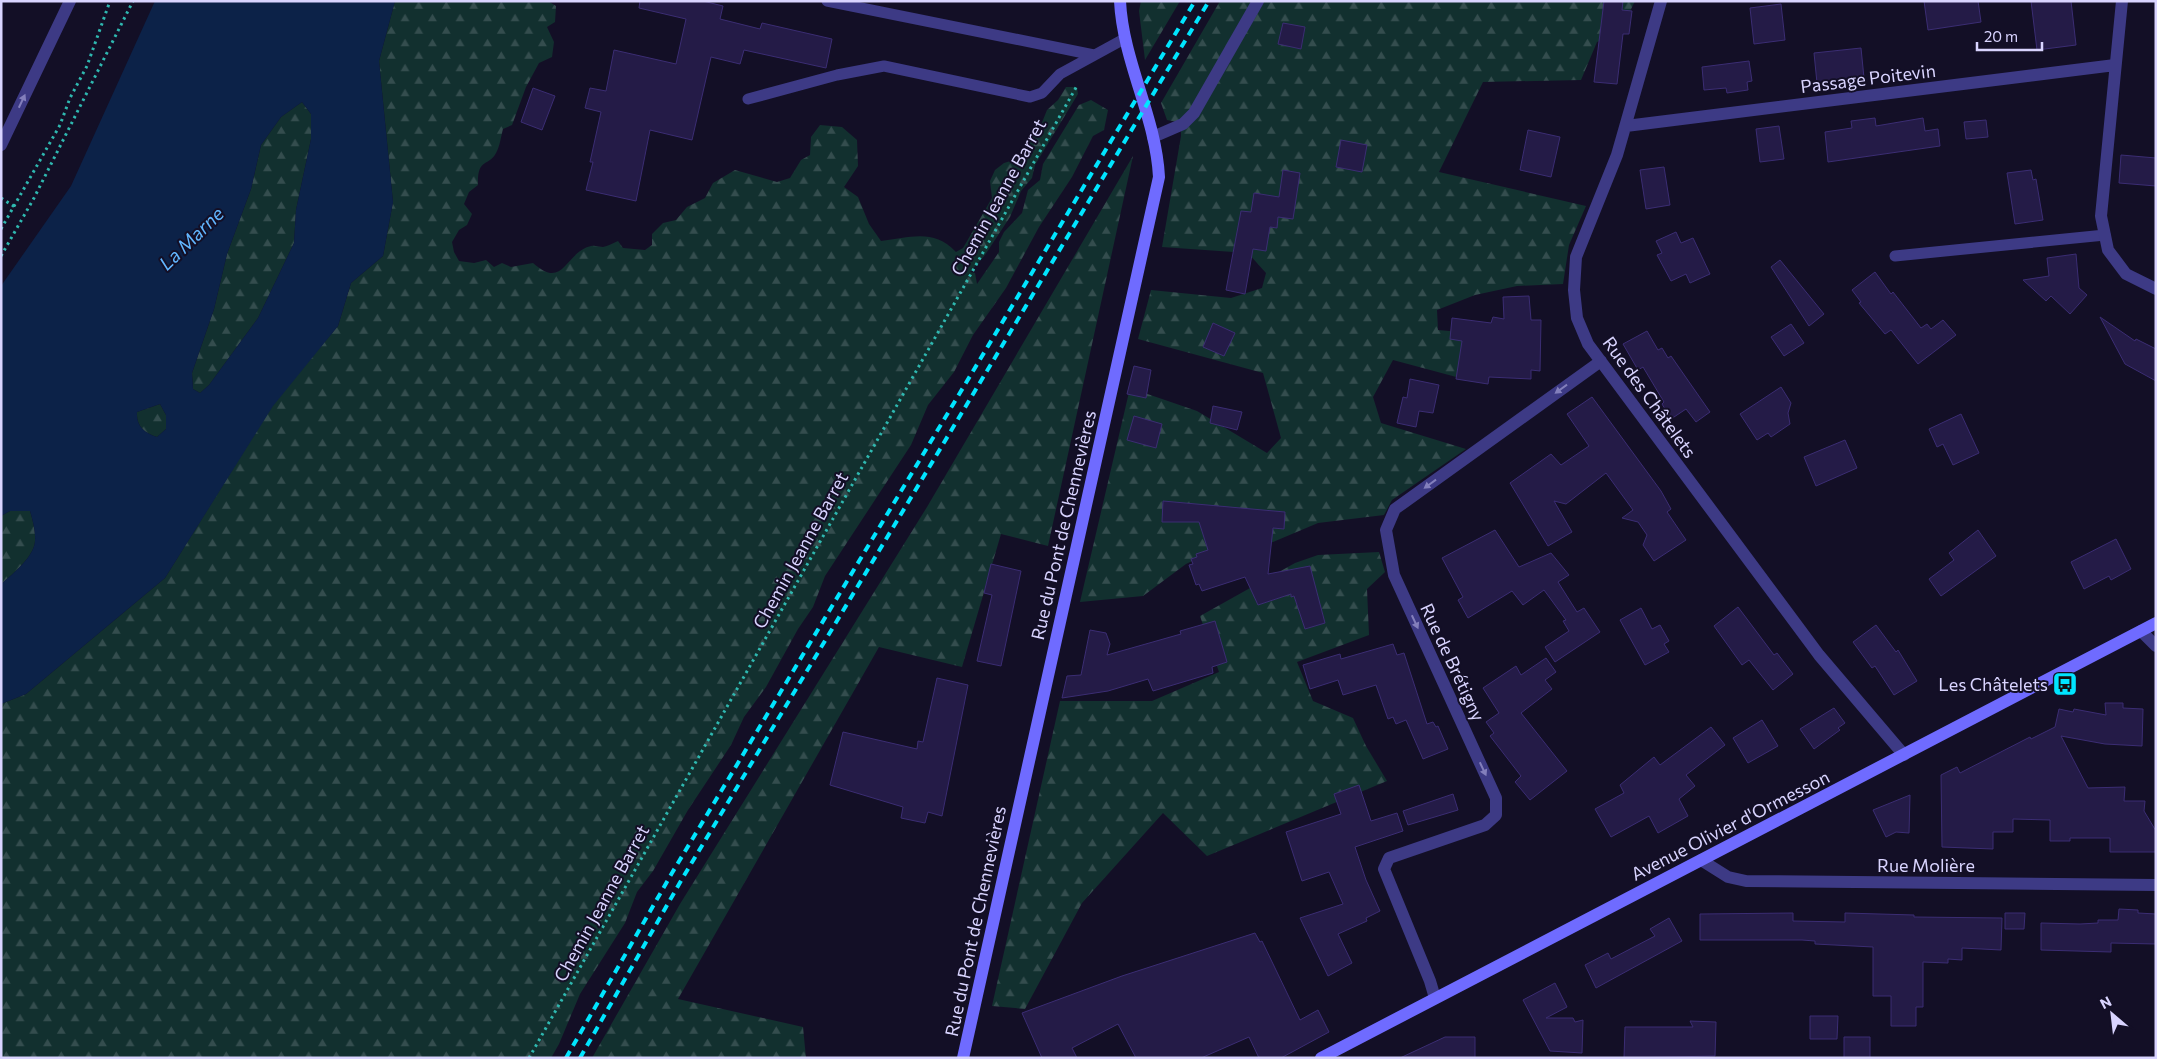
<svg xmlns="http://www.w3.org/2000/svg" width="2157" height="1059" viewBox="0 0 2157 1059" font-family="Commissioner,sans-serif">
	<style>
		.forest { fill: url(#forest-firs) }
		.water { fill: #0c2248; fill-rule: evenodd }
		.building { fill: #241b47; stroke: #3b2d73 }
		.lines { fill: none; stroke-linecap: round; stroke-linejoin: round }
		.path { stroke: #2fb8b0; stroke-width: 3; stroke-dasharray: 2.5 4; stroke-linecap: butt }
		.lane { stroke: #3d3a85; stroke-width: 11 }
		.street { stroke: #3d3a85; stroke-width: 12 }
		.secondary { stroke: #6f6bff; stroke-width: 12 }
		.rail { stroke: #00e5ff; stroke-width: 4; stroke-dasharray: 8 6; stroke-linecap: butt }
		.oneway { fill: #837fbc }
		.labels { text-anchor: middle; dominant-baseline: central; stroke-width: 4; stroke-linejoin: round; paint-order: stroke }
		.street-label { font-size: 18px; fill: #d9d4ff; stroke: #130f26 }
		.poi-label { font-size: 18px; fill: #d9d4ff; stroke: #130f26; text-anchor: end }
		.water-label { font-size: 19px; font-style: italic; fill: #62b6ff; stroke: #130f26 }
	</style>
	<defs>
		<pattern id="forest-firs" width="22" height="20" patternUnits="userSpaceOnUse" patternTransform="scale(1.25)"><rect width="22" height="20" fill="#12302f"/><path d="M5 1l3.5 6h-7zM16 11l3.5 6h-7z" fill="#344d4e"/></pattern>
	</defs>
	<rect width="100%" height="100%" fill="#130f26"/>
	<path class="forest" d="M395 1H548L556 6 555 22 547 27 554 42 552 57 539 63 526 87 512 125 503 129C501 136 500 146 496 153 489 167 477 157 478 185L469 192 464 204 472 214 467 225 459 230 452 242 454 252 459 261 474 263 486 260 494 267 502 263 511 267 533 263C564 291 565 252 591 246 595 245 599 247 603 247 608 246 613 243 618 241L623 248 645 250 652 245V234L663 223 676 220 687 207 705 198 713 183 735 170 777 182 790 178 801 160 810 155 811 137 820 125 842 127 857 140 858 166 844 187 858 197 869 224 881 241C910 238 933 228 956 252L963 248 992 198 990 181 995 170 1004 163 1020 158 1027 151 1036 127 1041 125 1047 110 1058 100 1066 87H1077L1078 94 1035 165 1032 178 1021 191 1010 217 985 255 970 272 975 273 977 284 999 252V242L1004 232 1022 213 1028 190 1040 180 1043 164 1079 105 1091 100 1108 110 1104 130 1093 136 1072 177 1039 227 1006 288 973 335 954 372 928 405 911 445 825 576 813 607 798 629 766 687 744 717 731 745 688 810 653 871 637 892 625 923 580 994 559 1044 551 1058H1V704L26 694 165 578 277 398 338 326 351 283 383 256 393 202 379 61Z
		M1141 1H1180L1145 60 1139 11Z
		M1220 1H1635L1620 32 1597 42 1581 80 1483 82 1439 172 1586 206 1569 245 1563 284 1517 286 1475 295 1437 310 1438 330 1493 335 1475 382 1393 360 1373 397 1381 423 1466 449 1392 500 1384 515 1318 523 1273 542 1217 549 1186 564 1143 596 1080 602 1130 388 1197 411 1267 453 1281 438 1263 373 1138 339 1151 290 1231 298 1262 288 1266 273 1248 253 1162 247 1181 136V123L1167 120 1161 103Z
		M302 102 311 114V139L296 210 294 243 258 318 209 385 200 393 193 389 192 373 214 309 227 254 251 189 261 145 281 117Z
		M1133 156 1048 546 1001 534 962 667 879 647 678 999 803 1027 806 1058H592L680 904 927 507Z
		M160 404 166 415V429L157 437C144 433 136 426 137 412Z
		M10 511H30C33 521 38 539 33 549 28 561 11 576 1 584V516Z
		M1379 552 1385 572 1367 589 1369 635 1297 662 1313 701 1353 718 1366 746 1387 781 1207 856 1163 813 1082 903 1025 1009 992 1006 1060 701H1152L1219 672 1200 616 1295 563 1318 555Z"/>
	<path class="water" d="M155 1H395L379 61 393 202 383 256 351 283 338 326 273 406 165 578 26 694 1 704V584C11 576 28 561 33 549 38 539 33 521 30 511H10L1 516V286L71 186ZM302 102 311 114V139L296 210 294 243 258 318 209 385 200 393 193 389 192 373 214 309 227 254 251 189 261 145 281 117ZM160 404 166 415V429L157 437C144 433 136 426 137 412Z"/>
	<path class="building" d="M640 1H703L723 6 720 19 760 29 762 23 832 39 826 68 744 50 740 64 711 57 692 140 650 130 636 201 586 190 593 162H590L601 112 585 108 590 88 606 91 614 50 676 64 686 19 639 8Z
		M1604 1H1623L1622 10 1632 11 1629 34H1623L1617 84 1594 82Z
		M1924 1H1978L1981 22 1928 30Z
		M2031 1H2071L2076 45 2037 50Z
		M1781 4 1785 40 1754 44 1750 8Z
		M1283 23 1305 27 1301 49 1278 44Z
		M1861 48 1864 78 1817 83 1814 53Z
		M1749 61 1752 81 1747 82 1748 90 1727 93 1726 88 1704 90 1702 67Z
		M533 88 555 96 542 130 521 122Z
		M1875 118 1876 126 1923 118 1925 131 1938 129 1940 146 1828 162 1825 132 1852 128 1851 121Z
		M1986 120 1988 137 1966 139 1964 122Z
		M1779 126 1784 159 1760 162 1756 129Z
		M1528 130 1560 137 1551 177 1520 170Z
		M1341 140 1367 145 1362 172 1336 167Z
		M2121 155 2156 158V186L2119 183Z
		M1664 167 1670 205 1646 209 1640 170Z
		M1283 170 1300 173 1293 219 1278 217 1277 228 1270 227 1266 251 1253 249 1245 294 1226 290 1241 211 1251 212 1254 193 1279 197Z
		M2031 170 2033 180 2036 179 2043 220 2015 224 2007 173Z
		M1676 232 1681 243 1693 238 1710 274 1690 283 1686 274 1671 281 1657 255 1662 253 1656 241Z
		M2076 254 2079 288 2087 295 2070 314 2051 296 2046 301 2023 280 2049 276 2047 258Z
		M1780 260 1824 314 1809 326 1771 267Z
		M1875 272 1891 294 1893 292 1921 328 1927 324 1931 329 1943 320 1956 335 1918 364 1891 330 1885 334 1859 303 1861 302 1852 290Z
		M1529 296 1531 320H1541L1540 371 1531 370V379L1489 377 1488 384 1456 379 1462 341 1450 339 1452 318 1491 323 1493 317 1504 319 1503 297Z
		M2100 317 2135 341 2136 339 2156 349V381L2125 364Z
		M1213 323 1235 333 1224 356 1203 347Z
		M1791 324 1804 343 1784 356 1771 337Z
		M1647 331 1658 350 1662 348 1668 358 1671 356 1710 412 1696 422 1686 409 1671 419 1662 404 1664 402 1643 367 1638 370 1623 344Z
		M1134 366 1151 370 1146 398 1127 394Z
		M1410 379 1439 385 1433 413 1419 411 1416 427 1397 423 1403 397 1407 398Z
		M1781 387 1791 403 1788 413 1790 424 1771 437 1768 433 1757 440 1740 414Z
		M1592 397 1661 491 1671 509 1667 512 1686 540 1654 561 1643 545 1647 535 1638 522 1622 518 1633 510 1606 473 1566 504 1554 501 1572 532 1548 546 1510 483 1551 454 1561 465 1589 446 1567 414Z
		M1213 406 1242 412 1237 430 1210 423Z
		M1961 414 1979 453 1953 465 1943 444 1937 447 1929 429Z
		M1134 416 1162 424 1156 448 1127 440Z
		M1845 440 1857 468 1816 486 1804 457Z
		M1163 501 1285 512 1284 529 1273 528 1268 574 1310 566 1325 623 1305 629 1294 596 1291 597V594L1258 605 1245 577 1202 591 1199 584 1196 585 1189 565 1193 564 1191 559 1197 557 1196 554 1208 550 1199 522H1162Z
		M1495 530 1519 567 1551 553 1569 575 1558 582 1577 612 1584 608 1600 632 1555 662 1545 647 1569 631 1563 621 1566 620 1544 590 1523 605 1512 591 1468 618 1458 600 1463 597 1442 558Z
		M1978 530 1996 556 1941 596 1929 579 1954 560 1949 553Z
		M2116 539 2131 569 2111 580 2109 576 2084 589 2071 562Z
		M991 564 1021 571 1001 666 977 661 992 595 984 593Z
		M1738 607 1774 655 1777 653 1793 674 1773 690 1749 660 1742 665 1714 626Z
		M1641 608 1652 629 1660 625 1669 641 1664 644 1669 652 1645 665 1620 620Z
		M1215 621 1227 662 1212 667 1213 673 1153 691 1148 679 1108 691 1062 698 1067 676 1081 675 1090 630 1106 633 1110 644 1107 655 1181 634 1180 631Z
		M1876 625 1896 652 1898 650 1917 681 1894 695 1875 666 1872 668 1853 642Z
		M1393 644 1397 655 1404 653 1427 724 1433 722 1436 727 1438 726 1448 749 1423 759 1406 720 1396 724 1393 717 1388 719 1376 685 1343 695 1338 680 1310 689 1303 665 1340 654 1341 659Z
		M1546 658 1556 672 1545 680 1552 689 1521 713 1567 771 1530 800 1515 782 1521 776 1490 736 1494 733 1486 722 1499 713 1483 688 1516 666 1521 675Z
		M937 678 968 685 942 816 928 812 925 823 901 818 903 807 830 785 843 732 917 749 918 741 923 742Z
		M2105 703H2123V708L2143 709 2142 746 2105 744 2061 736 2088 788 2125 787 2124 801H2145L2144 811 2156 831V852H2110V838H2070V841H2050V820L2013 819V832H1993V849L1942 847 1941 775 1957 767 1960 773 2030 737 2031 739 2055 727 2059 709 2073 712 2074 709 2106 715Z
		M1834 708 1845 723 1838 728 1840 730 1814 749 1800 729Z
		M1762 720 1778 746 1748 763 1733 738Z
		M1711 727 1725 745 1686 775 1695 786 1679 799 1688 816 1658 833 1649 816 1611 837 1595 809 1624 793 1620 785 1654 757 1660 765Z
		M1359 785 1371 821 1397 813 1403 831 1355 847 1366 880 1380 911 1366 918 1367 921 1338 934 1352 963 1328 976 1300 918 1343 904 1329 872 1302 881 1286 832 1341 814 1334 794Z
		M1453 794 1458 810 1408 825 1403 811Z
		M1910 795 1909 833 1896 832 1886 837 1873 810Z
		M2119 909 2138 910V913L2156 914V944L2111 943V952L2041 950V923L2080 924 2098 923V920H2118Z
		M1793 913V921L1845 922V913L1914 915V917L2002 918 2001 950 1962 948V960L1948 959V963L1923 962V1007H1916V1026H1891V996H1873V947L1815 944V941L1802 940H1700V914Z
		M2005 913H2025L2024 929H2005Z
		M1669 918 1682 941 1596 988 1585 965 1608 953 1611 959 1655 936 1650 929Z
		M1255 933 1260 942 1262 941 1300 1020 1318 1010 1329 1032 1281 1058H1259L1249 1037 1201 1058H1136L1118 1024 1072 1048 1077 1058H1042L1022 1013 1122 976Z
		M1555 983 1567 1007 1546 1018H1573L1575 1022 1583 1020 1582 1053 1550 1051 1523 1000Z
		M1810 1016H1838L1837 1039H1810Z
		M1690 1021 1716 1022 1715 1056 1624 1058 1625 1027H1693Z
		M1445 1037H1475V1058H1400Z
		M1844 1037H1870V1058H1844Z"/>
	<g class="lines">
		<path class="path" d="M1 198 15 207
			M1 229 60 125 70 98 87 66 110 1
			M1 256 34 198 133 1
			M529 1058 1078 84"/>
		<path class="lane" d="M827 1 1094 55
			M748 99 837 75 884 66 1030 97 1042 93 1060 74 1124 39
			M1895 256 2105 235"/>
		<path class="street" d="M1661 1 1617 155 1576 257 1574 290 1577 318 1588 344 1819 655 1904 755
			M2122 1 2101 216 2108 250 2126 274 2156 289
			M1626 126 2115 65
			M1153 137 1183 124 1194 113 1258 1
			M1 145 70 1
			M2141 631 2156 646
			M1701 860 1728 877 1746 881 2156 885
			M1435 998 1430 981 1384 869 1389 858 1485 825 1496 815V798L1394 575 1386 530 1395 509 1601 361"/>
		<path class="secondary" d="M963 1058 1159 177C1156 117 1123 62 1120 1
			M1321 1058 2156 623"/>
		<path class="rail" d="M566 1058 672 873 1195 1
			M580 1058 682 879 1209 1"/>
	</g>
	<defs><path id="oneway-solid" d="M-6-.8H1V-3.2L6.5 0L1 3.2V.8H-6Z" transform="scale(1.25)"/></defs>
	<g class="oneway">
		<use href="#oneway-solid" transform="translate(22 101) rotate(-65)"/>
		<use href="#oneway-solid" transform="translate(1561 389) rotate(144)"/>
		<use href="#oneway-solid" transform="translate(1430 484) rotate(144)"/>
		<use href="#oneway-solid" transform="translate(1415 622) rotate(65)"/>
		<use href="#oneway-solid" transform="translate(1483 769) rotate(65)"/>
	</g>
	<defs>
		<symbol id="bus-square" viewBox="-11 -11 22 22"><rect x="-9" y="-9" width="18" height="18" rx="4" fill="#00e5ff" stroke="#130f26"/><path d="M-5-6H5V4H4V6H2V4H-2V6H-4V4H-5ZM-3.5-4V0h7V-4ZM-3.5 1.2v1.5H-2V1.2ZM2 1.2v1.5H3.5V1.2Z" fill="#111"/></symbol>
	</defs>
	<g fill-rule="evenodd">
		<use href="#bus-square" x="2051" y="670" width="28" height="28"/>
	</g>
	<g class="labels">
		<g class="street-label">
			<text transform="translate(1868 78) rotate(-7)">Passage Poitevin</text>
			<text transform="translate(998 197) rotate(-61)">Chemin Jeanne Barret</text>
			<text transform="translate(1650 397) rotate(54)">Rue des Châtelets</text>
			<text transform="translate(1063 525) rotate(-77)">Rue du Pont de Chennevières</text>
			<text transform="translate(800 550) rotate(-61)">Chemin Jeanne Barret</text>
			<text transform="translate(1453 662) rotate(65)">Rue de Brétigny</text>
			<text transform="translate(1730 825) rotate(-27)">Avenue Olivier d'Ormesson</text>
			<text x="1926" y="865">Rue Molière</text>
			<text transform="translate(601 903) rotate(-61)">Chemin Jeanne Barret</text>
			<text transform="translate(975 921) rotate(-78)">Rue du Pont de Chennevières</text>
		</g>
		<g class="poi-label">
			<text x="2048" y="684">Les Châtelets</text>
		</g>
		<g class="water-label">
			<text transform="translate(191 238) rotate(-44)">La Marne</text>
		</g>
	</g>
	<rect width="2157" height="1059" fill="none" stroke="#d9d4ff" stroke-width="5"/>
	<g transform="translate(2112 1014) rotate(332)" stroke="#130f26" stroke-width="4" paint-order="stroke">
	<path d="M0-4L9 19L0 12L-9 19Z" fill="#d9d4ff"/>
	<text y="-8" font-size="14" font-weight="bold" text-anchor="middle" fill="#d9d4ff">N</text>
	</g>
	<path d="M1977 42v8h65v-8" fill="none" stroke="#d9d4ff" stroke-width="2.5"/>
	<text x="1984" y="42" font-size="15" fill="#d9d4ff" stroke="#130f26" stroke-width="4" paint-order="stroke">20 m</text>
</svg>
